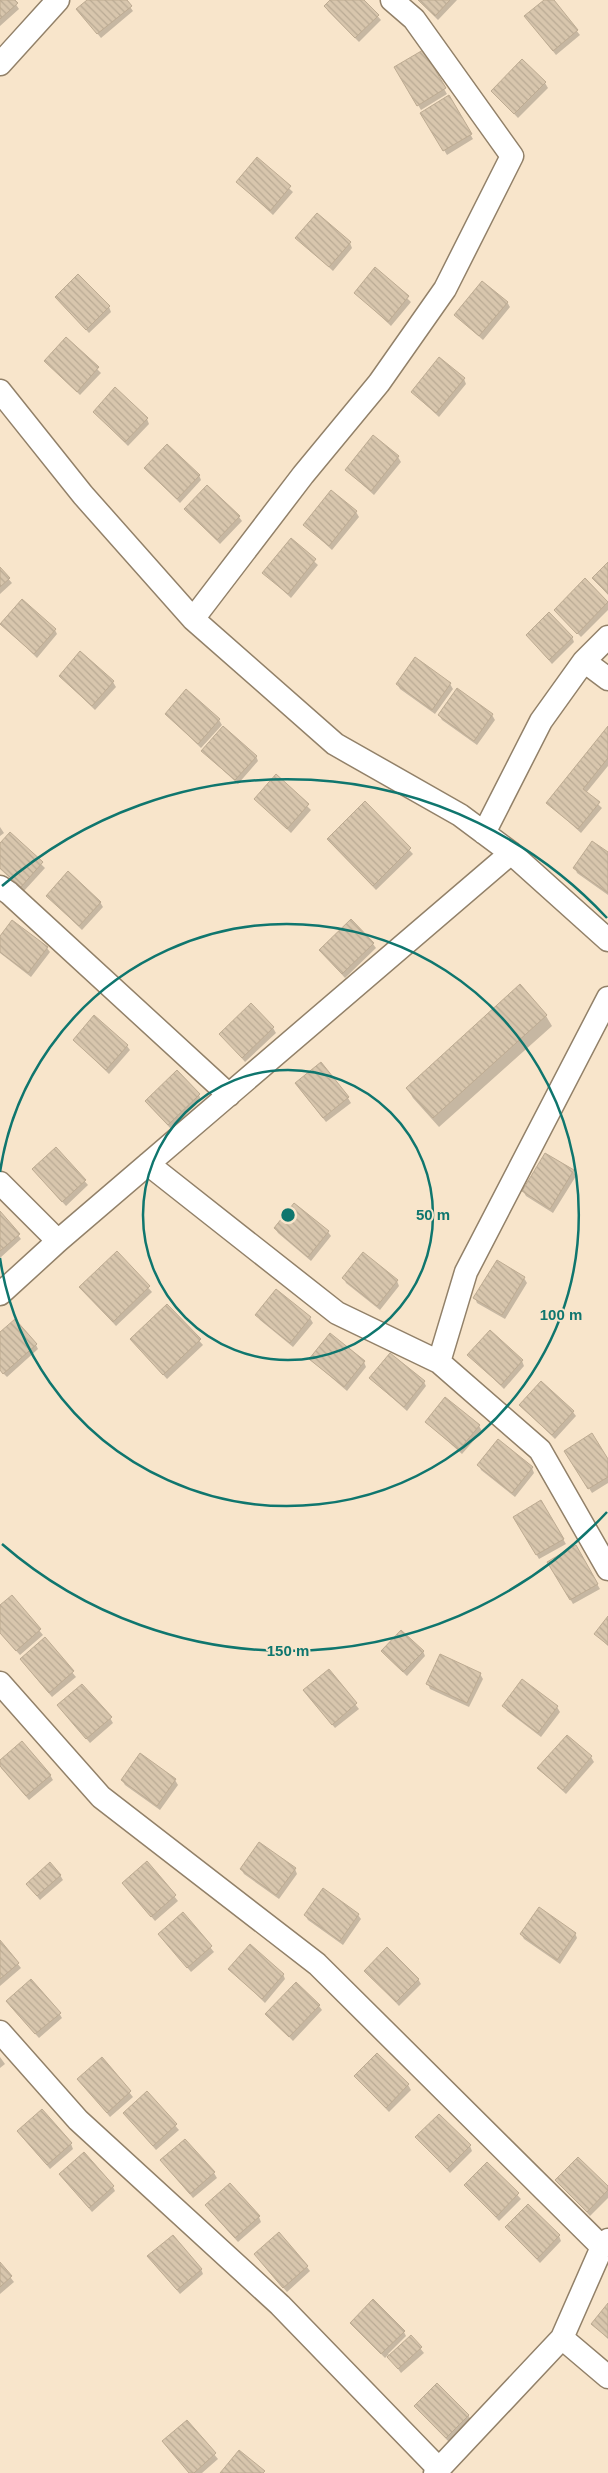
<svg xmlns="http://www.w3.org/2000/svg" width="608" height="2473" viewBox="0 0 608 2473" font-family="Arial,sans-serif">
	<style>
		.shadow { fill: #0003 }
		.building { fill: url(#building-back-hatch); stroke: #bdab92 }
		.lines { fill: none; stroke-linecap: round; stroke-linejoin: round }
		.minor-casing { stroke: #928169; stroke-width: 25 }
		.minor { stroke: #fff; stroke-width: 22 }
		.ring { fill: none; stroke: #0f766e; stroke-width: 2.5 }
		.centre { fill: #0f766e; stroke: #f8e5cb; stroke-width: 2.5 }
		.ring-label { font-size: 15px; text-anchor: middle; font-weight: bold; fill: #0f766e; stroke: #f8e5cb; stroke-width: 4; stroke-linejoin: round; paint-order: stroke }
	</style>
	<defs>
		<pattern id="building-back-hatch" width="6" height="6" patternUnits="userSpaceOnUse" patternTransform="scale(1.25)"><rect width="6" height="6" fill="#d8c6ad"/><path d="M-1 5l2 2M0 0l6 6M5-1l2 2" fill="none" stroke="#b9aa94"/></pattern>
	</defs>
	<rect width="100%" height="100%" fill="#f8e5cb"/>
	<path class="shadow" d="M0 0H13L19 9 0 26Z
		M89 0H125L133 11 101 38 78 10Z
		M332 0H363L381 20 359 42 328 11 325 6Z
		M418 0H457L438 20Z
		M546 0H552L580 35 556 55 529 21Z
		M422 52 447 94 421 110 396 67Z
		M545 83 548 88 518 118 492 91Z
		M448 97 473 139 447 155 422 113Z
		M257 159 293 192 273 215 237 182Z
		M297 238 350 243 352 248 333 271Z
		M376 269 411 302 391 326 356 293Z
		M56 298 109 307 111 312 89 333Z
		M507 302 510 307 483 340 455 315Z
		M66 338 101 373 80 395 45 361Z
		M464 379 466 384 439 417 412 392Z
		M94 412 147 419 149 424 128 446Z
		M398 457 401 462 374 495 346 470Z
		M146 469 199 475 201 480 180 503Z
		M186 510 239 517 242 521 220 544Z
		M356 512 359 517 332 550 305 525Z
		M291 540 318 565 291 598 264 573Z
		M608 564V595L594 579Z
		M0 569 12 583 0 594Z
		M585 580 608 602V610L581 637 555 610Z
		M2 624 55 630 57 634 37 658Z
		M527 635 572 637 574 642 552 664Z
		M415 659 450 684 453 689 435 714 400 689 397 684Z
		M60 676 113 682 116 687 95 710Z
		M457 690 492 715 495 720 477 745 442 720 439 715Z
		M166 714 219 720 222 725 201 748Z
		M608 728V766L586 793 602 808 581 833 548 803Z
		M202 751 256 756 258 761 238 784Z
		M276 776 311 810 291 833 255 799Z
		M365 803 413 854 376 890 328 840Z
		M0 827 4 833 0 836Z
		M10 834 45 868 24 891 0 869V845Z
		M608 854V895L577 873 575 868Z
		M47 896 100 902 103 907 82 930Z
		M0 938 47 948 50 952 31 977 0 953Z
		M373 944 376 948 345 978 320 950Z
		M546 1016 552 1026 439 1127 413 1098 407 1088Z
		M273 1028 276 1033 245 1062 221 1034Z
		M74 1040 127 1046 130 1050 109 1074Z
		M299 1088 348 1098 351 1103 326 1122Z
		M199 1095 201 1100 171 1129 146 1102Z
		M56 1149 88 1185 66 1206 33 1170Z
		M573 1171 576 1176 553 1213 526 1196 523 1191Z
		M0 1213 21 1239 0 1258Z
		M275 1228 328 1232 331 1236 311 1261 278 1233Z
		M117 1252 152 1292 116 1326 80 1287Z
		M344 1278 397 1281 399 1286 380 1310 346 1283Z
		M524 1278 527 1283 505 1319 477 1303 475 1298Z
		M167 1305 203 1345 167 1379 131 1339Z
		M257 1315 310 1318 313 1323 293 1347 260 1320Z
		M0 1334 36 1345 38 1349 7 1377 0 1370Z
		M469 1355 522 1361 524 1366 504 1389Z
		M310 1359 364 1362 366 1367 347 1391Z
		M370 1378 424 1382 426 1386 407 1411Z
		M520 1405 573 1412 576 1416 555 1439Z
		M426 1422 479 1426 482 1431 462 1454Z
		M566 1451 608 1461V1483L592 1493Z
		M479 1465 532 1468 534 1473 515 1497 481 1470Z
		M541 1502 566 1544 539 1559 515 1517Z
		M575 1547 600 1589 573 1604 549 1562Z
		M11 1597 43 1635 20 1655 0 1633V1607Z
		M608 1618V1646L596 1634Z
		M45 1639 76 1677 52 1697 21 1660Z
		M423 1651 425 1656 407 1676 382 1652Z
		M328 1670 359 1709 335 1728 307 1695Z
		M480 1674 483 1679 469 1707 430 1689 428 1684Z
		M59 1706 110 1718 113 1723 90 1743Z
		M504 1706 557 1707 560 1712 541 1737 507 1711Z
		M140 1755 175 1780 178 1785 160 1810 125 1785 122 1780Z
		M591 1757 594 1762 566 1794 539 1769Z
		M0 1762 50 1775 53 1780 29 1800 1 1768Z
		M147 1863 178 1901 155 1921 123 1883Z
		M241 1869H295L297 1874 279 1899 244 1874Z
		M60 1875 63 1880 40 1900 27 1884Z
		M183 1914 214 1952 191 1972 159 1934Z
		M305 1915H358L361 1919 343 1945 308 1920Z
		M575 1933 577 1938 560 1964 524 1939 521 1934Z
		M0 1942 21 1968 0 1986Z
		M230 1969 283 1974 285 1979 265 2003Z
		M366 1971 418 1979 421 1984 399 2006Z
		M10 2006 59 2013 62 2018 39 2038Z
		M319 2006 322 2010 293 2041 267 2014Z
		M0 2057 5 2064 0 2068Z
		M102 2059 133 2097 110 2117 79 2079Z
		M355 2077 408 2085 411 2090 389 2112Z
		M147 2093 179 2130 156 2150 124 2113Z
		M22 2136 71 2144 73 2149 50 2169Z
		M417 2137 470 2146 472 2151 450 2173Z
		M162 2161 214 2173 217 2178 193 2198Z
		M487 2163 521 2199 499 2221 466 2185Z
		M64 2179 113 2187 115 2191 92 2212Z
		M557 2180 608 2188V2198L590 2216Z
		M209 2210 259 2217 261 2222 238 2242Z
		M506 2228 559 2236 561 2241 540 2263Z
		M255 2254 307 2267 310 2271 287 2292Z
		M152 2261 201 2269 203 2274 180 2294Z
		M0 2264 14 2282 0 2294Z
		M608 2305V2339L593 2324Z
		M351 2323 404 2332 406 2336 388 2354 390 2356 411 2337 424 2353 401 2373 388 2355 385 2358Z
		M415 2407 468 2415 471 2420 449 2442Z
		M187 2422 218 2459 202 2473H189L164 2442Z"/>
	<path class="building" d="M0 0H15L18 3 0 19Z
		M87 0H127L132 6 97 34 76 9Z
		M330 0H364L379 15 355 38 324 6Z
		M418 0H450L435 16Z
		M544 0H554L578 30 553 51 524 16Z
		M423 50 446 88 417 106 394 67Z
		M522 59 546 82 514 114 491 91Z
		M449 95 472 134 443 151 420 113Z
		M257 157 291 186 270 211 236 182Z
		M317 213 351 242 329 267 295 238Z
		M375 267 409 296 388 322 354 293Z
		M78 274 110 306 86 330 55 297Z
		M482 281 508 302 479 336 454 315Z
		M66 337 99 367 77 392 44 361Z
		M439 357 465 378 436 413 411 392Z
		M115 387 148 418 125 442 93 412Z
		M373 435 399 456 371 491 345 470Z
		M167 444 200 475 177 499 144 468Z
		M207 485 240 516 217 540 184 509Z
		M331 490 357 511 329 546 303 525Z
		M291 538 316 559 288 594 262 573Z
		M608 562V594L592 578Z
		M0 567 10 578 0 587Z
		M585 578 608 602 577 634 554 610Z
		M22 599 56 629 34 654 0 624Z
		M549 612 573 637 549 660 526 635Z
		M80 651 114 681 92 706 59 676Z
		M415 657 451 683 432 710 396 684Z
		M457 688 493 714 474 741 438 715Z
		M186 689 220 719 198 744 165 714Z
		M223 726 257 756 235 780 201 751Z
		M608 726V758L583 789 600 802 578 829 546 803Z
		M276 774 309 804 287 829 254 799Z
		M365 801 411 848 373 886 327 839Z
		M10 832 43 862 21 887 0 868V843Z
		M592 841 608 852V893L573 868Z
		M68 871 101 902 79 926 46 896Z
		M351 919 374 943 342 974 319 950Z
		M12 920 48 947 28 973 0 952V936Z
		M520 984 547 1015 433 1118 406 1088Z
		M251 1003 274 1027 242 1058 219 1034Z
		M94 1015 128 1045 106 1070 73 1040Z
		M321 1062 349 1097 323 1118 295 1083Z
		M177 1070 200 1094 168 1125 145 1101Z
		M56 1147 86 1180 62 1202 32 1169Z
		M545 1153 574 1170 550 1209 522 1191Z
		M294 1203 329 1231 308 1257 274 1228Z
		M0 1211 20 1234 0 1251Z
		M117 1251 150 1286 113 1322 79 1287Z
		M363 1252 398 1280 377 1306 342 1278Z
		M497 1260 525 1277 502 1315 473 1298Z
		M276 1289 311 1317 290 1343 255 1315Z
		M167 1304 201 1339 163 1375 130 1339Z
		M15 1319 37 1344 3 1374 0 1370V1332Z
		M490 1330 523 1360 501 1385 467 1355Z
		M330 1333 365 1361 344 1387 309 1359Z
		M390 1353 425 1381 404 1407 369 1378Z
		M541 1381 574 1411 552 1435 519 1405Z
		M445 1397 480 1425 459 1450 425 1422Z
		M592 1433 608 1459V1477L588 1489 564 1451Z
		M498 1439 533 1467 512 1493 477 1465Z
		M541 1500 564 1539 536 1555 513 1517Z
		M576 1545 598 1584 570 1600 547 1562Z
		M12 1595 41 1629 16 1651 0 1633V1605Z
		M608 1616V1645L594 1634Z
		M401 1630 424 1651 403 1672 381 1651Z
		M45 1637 74 1671 49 1693 20 1659Z
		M440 1654 481 1673 467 1703 426 1684Z
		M329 1669 357 1703 332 1725 303 1690Z
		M522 1679 558 1706 538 1733 502 1706Z
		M82 1684 112 1717 86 1739 57 1705Z
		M567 1735 592 1756 563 1790 537 1768Z
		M22 1741 51 1775 26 1796 0 1766V1760Z
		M140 1753 176 1779 157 1806 121 1780Z
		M259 1842 296 1868 276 1895 240 1869Z
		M147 1861 176 1895 151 1917 122 1883Z
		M50 1862 61 1875 37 1896 26 1884Z
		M323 1888 359 1914 340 1941 304 1915Z
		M539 1907 576 1933 557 1960 520 1934Z
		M183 1912 212 1946 187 1968 158 1934Z
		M0 1940 19 1963 0 1979Z
		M250 1944 284 1974 262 1999 228 1969Z
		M387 1947 419 1979 396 2002 364 1971Z
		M31 1979 61 2013 35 2034 6 2001Z
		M296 1982 320 2005 289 2037 265 2014Z
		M377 2053 409 2084 386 2108 354 2076Z
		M102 2057 131 2091 107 2113 77 2079Z
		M147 2091 177 2124 153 2146 123 2113Z
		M42 2109 72 2143 47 2165 17 2131Z
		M439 2114 471 2145 447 2169 415 2137Z
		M185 2139 215 2172 190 2194 160 2160Z
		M84 2152 114 2186 89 2208 59 2174Z
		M578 2157 608 2186V2190L587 2212 555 2180Z
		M487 2162 519 2193 496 2217 464 2185Z
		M230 2183 260 2216 235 2238 205 2205Z
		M528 2204 560 2235 537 2259 505 2227Z
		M279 2232 308 2266 283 2288 254 2254Z
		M173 2235 202 2269 177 2290 147 2256Z
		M0 2262 12 2276 0 2287Z
		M373 2299 405 2331 381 2354 350 2323Z
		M608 2303V2338L591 2324Z
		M411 2335 422 2347 398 2369 387 2357Z
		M437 2383 469 2415 446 2438 414 2406Z
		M187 2420 216 2453 194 2473H189L162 2441Z
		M239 2450 265 2471 263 2473H220Z"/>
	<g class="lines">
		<defs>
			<path id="minor" d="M0 64 58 0
				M0 391 83 495 193 619 335 744 460 815 511 853 608 940
				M193 619 303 475 379 383 445 289 512 156 414 19 392 0
				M584 661 608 679
				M484 833 541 721 584 661 608 637
				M0 887 9 893 229 1095
				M148 1164 337 1313 439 1362 540 1450 608 1569
				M0 1183 58 1241
				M0 1294 58 1241 511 853
				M439 1362 466 1272 608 998
				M0 1683 101 1797 317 1964 602 2247
				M0 2032 78 2120 280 2305 439 2469
				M562 2338 608 2377
				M435 2473 562 2338 602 2247 608 2240"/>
		</defs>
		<use href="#minor" class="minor-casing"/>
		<use href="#minor" class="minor"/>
	</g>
	<g class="ring">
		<circle cx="288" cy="1215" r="145"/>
		<path d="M0 1172A291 291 0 1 1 0 1258"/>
		<path d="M607 1512A436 436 0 0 1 2 1544M2 886A436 436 0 0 1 607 918"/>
	</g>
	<circle cx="288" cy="1215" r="8" class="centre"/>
	<g class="ring-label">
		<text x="433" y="1220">50 m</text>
		<text x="561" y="1320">100 m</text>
		<text x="288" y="1656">150 m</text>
	</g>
</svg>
